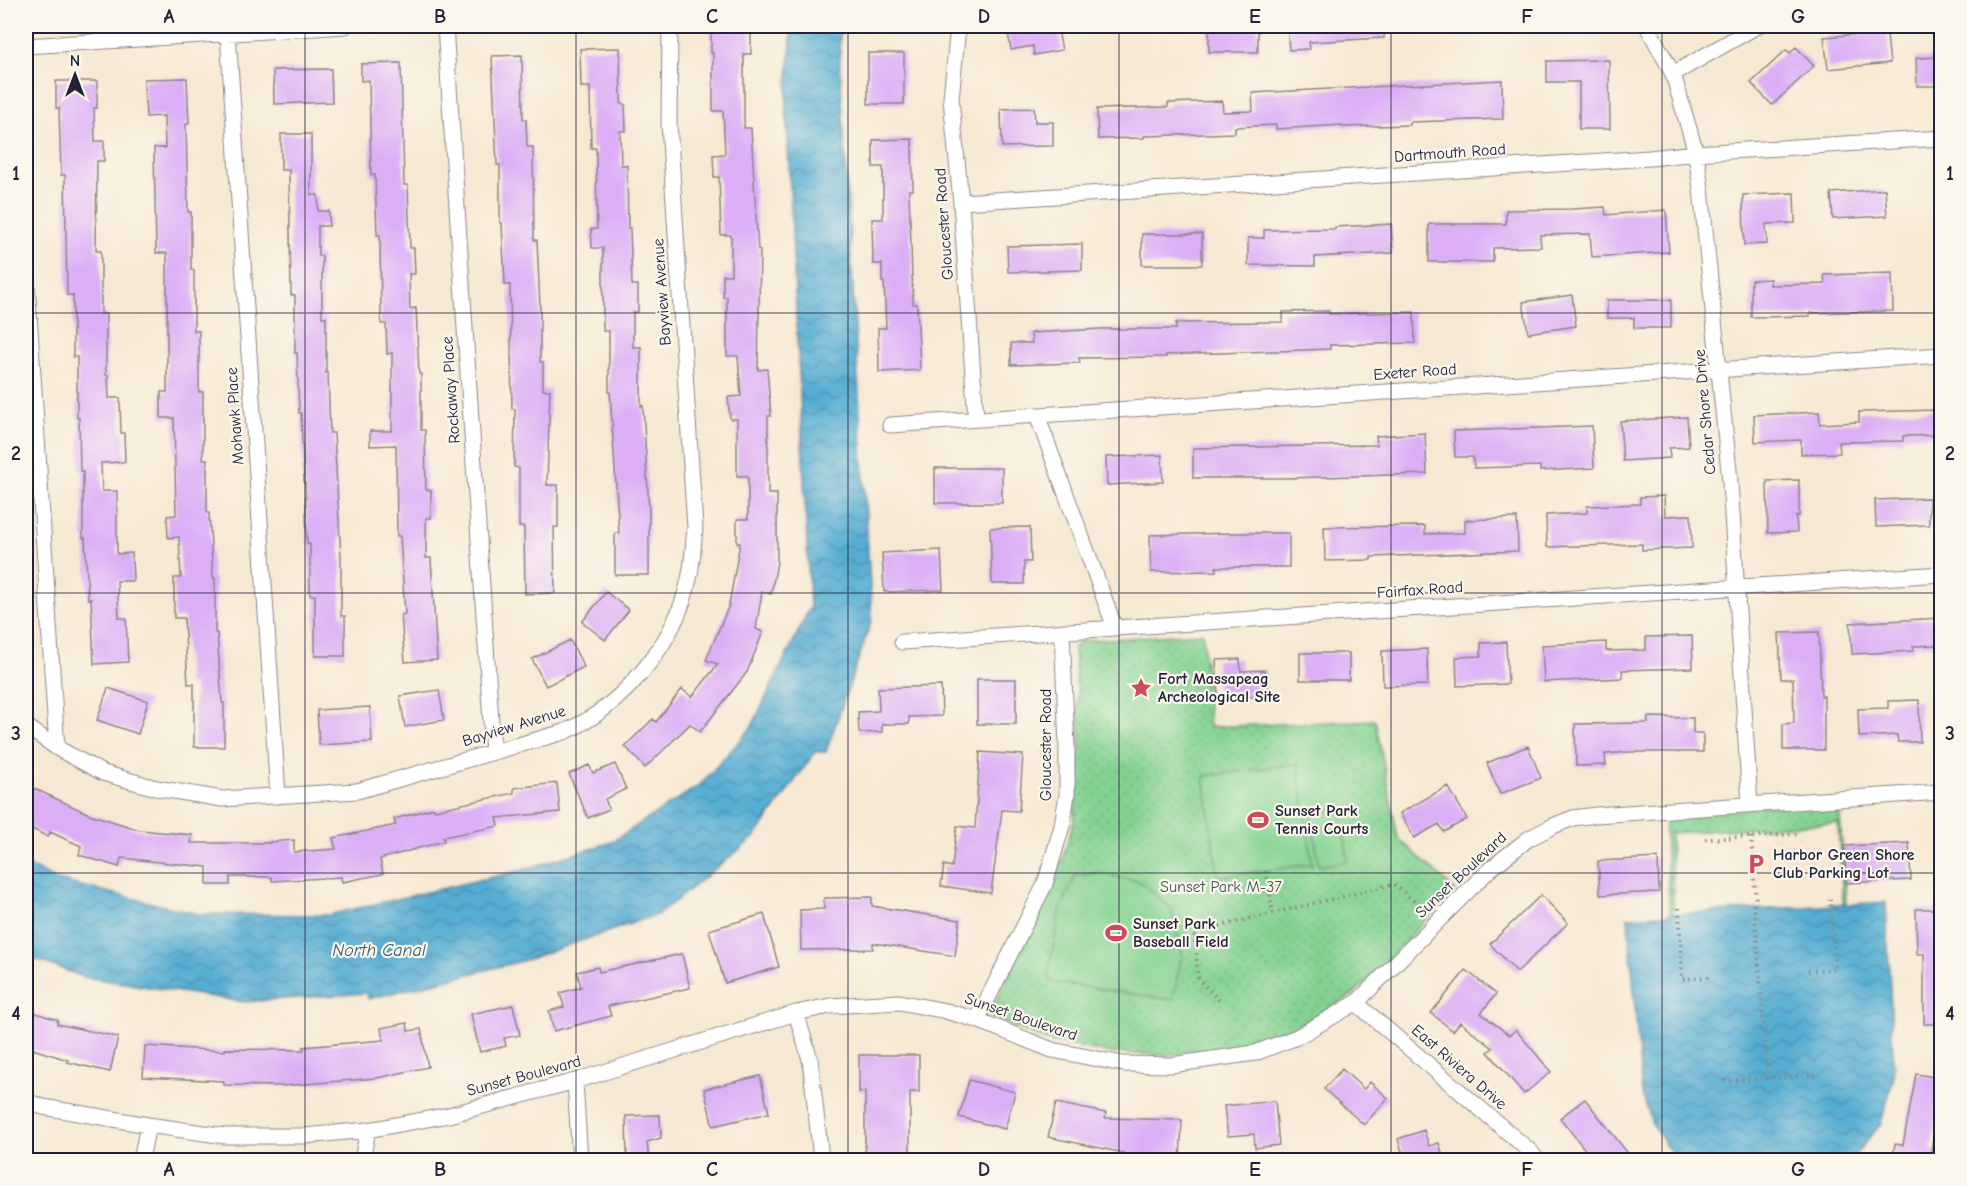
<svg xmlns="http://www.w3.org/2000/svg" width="1967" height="1186" viewBox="0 0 1967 1186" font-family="'Comic Neue',sans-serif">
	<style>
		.grass { fill: url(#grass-dots); stroke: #527a66; stroke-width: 1.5 }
		.pitch { fill: #83d291; stroke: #527a66; stroke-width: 1.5 }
		.water { fill: url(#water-waves); stroke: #3c6886; stroke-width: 1.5 }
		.building { fill: #dbaef6 }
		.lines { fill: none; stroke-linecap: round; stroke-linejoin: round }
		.street-casing { stroke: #8c8687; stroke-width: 17 }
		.path { stroke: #8c8687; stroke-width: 4; stroke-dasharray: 1.5 4.5; stroke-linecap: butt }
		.street { stroke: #fff; stroke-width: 15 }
		.grid { fill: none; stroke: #22223b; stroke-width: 1.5; stroke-opacity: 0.55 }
		.labels { text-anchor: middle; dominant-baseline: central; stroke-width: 4.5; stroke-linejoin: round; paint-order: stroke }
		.street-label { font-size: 16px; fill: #22223b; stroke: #fbf7ec }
		.poi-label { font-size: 16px; font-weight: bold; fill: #22223b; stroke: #fbf7ec; text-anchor: start }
		.park-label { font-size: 16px; fill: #3f5755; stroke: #fbf7ec }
		.water-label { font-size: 18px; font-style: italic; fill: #365a77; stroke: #fbf7ec }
		.neatline { fill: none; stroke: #22223b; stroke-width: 2 }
		.grid-label { font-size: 20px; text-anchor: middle; font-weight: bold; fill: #22223b }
	</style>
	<defs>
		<pattern id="grass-dots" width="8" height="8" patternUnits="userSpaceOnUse" patternTransform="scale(1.5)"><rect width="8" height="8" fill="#83d291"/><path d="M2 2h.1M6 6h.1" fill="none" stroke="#71b47e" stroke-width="1.8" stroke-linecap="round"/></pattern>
		<pattern id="water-waves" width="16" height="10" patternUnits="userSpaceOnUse" patternTransform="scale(1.5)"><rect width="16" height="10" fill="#55add2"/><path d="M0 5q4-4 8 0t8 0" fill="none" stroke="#468cac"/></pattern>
	</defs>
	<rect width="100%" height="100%" fill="#fbf7ec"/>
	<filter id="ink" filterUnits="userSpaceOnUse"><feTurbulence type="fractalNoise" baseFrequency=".0167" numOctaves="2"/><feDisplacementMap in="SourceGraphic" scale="12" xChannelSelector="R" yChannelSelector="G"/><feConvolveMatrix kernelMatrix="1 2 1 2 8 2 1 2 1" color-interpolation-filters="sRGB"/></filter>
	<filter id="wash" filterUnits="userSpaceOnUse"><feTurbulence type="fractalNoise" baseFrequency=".008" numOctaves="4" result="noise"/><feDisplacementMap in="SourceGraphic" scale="24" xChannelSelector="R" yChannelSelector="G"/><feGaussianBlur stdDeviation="1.35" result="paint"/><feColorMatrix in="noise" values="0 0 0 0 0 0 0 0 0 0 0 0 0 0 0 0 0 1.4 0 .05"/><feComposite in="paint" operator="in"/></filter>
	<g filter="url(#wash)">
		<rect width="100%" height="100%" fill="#f6e9d3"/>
		<path class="grass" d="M1203 633 1209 727 1375 720 1398 838 1455 890 1354 994 1299 1026 1251 1045 1167 1055 1111 1053 1050 1042 988 1016 1054 887 1074 820 1080 736 1074 648 1080 641Z
			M1839 800 1846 904H1843L1838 823 1670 833 1674 914H1670L1664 814Z"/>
		<path class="pitch" d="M1298 764 1312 864 1218 877 1204 776Z
			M1340 808 1348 861 1319 866 1311 813Z
			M1097 873 1141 882 1171 909 1182 953 1173 1000 1051 982 1048 974 1060 912 1075 876Z"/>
		<path class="water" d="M792 26H840V65L872 620 826 752H815L756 836 659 914 526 960 368 999 367 993 244 1002 84 977 26 956V864L57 880 198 914 328 915 522 870 612 842 700 785 751 728 810 607 786 106Z
			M1886 902 1894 1077 1881 1124 1851 1160H1679L1665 1145 1652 1123 1642 1094 1628 917Z"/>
		<g id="blocks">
			<path class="building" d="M723 26H751V54H744V128H751L758 250H760L758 370 767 369 771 416H768V494H777V563L771 594 762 592 756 629 763 632 747 672 700 732 690 724 645 768 625 746 653 719 656 722 682 689 692 697 718 664 706 660 729 605 740 543H737V519H748V476H737V419H730L728 397 741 396 738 356H727V297H723V275H731V235H721L719 177H714L713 155 725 154 723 111H713V53H711V30H723Z
				M1018 26H1057L1062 50 1034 55 1033 46 1011 50 1007 27Z
				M1222 26H1258V52H1209V27Z
				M1287 26H1384V38L1309 42 1310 49 1289 50Z
				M1859 26H1886L1890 63 1828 69 1824 37 1860 34Z
				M1796 47 1814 66 1772 105 1751 83 1786 50 1790 53Z
				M620 48 621 104H625L626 131H620L621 165H627L628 228H630L632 285H638V312H633V347H641V406H643L649 511V575H615V533H619L610 392H609V331H603V248H592L591 229H597L596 148H591L590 87H581L580 49Z
				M868 53H904V104H868Z
				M522 55 523 119H526L527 147H533L534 240H537L540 308V362H543V390H550L547 485H558V527H554L555 593 525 594 524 527H519V468L514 467 515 409H512L510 285H505L502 223H500V165H497L492 56Z
				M1941 57V86H1917L1916 58Z
				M1609 60 1610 129H1579V82H1547V61Z
				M401 63 404 185H408L410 248H414L415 274H409L410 309 416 308 419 374H421V430H425L426 490H431V518H426V558H431L437 660 405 662 401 615 405 614 400 536H397L396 445 370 446V431H392V353L387 354 386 324H381L380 235H377L375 175H371L369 80 361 81V64Z
				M331 69 332 102 274 104 273 70Z
				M187 78 189 124H186L188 212H191V270H194V331H199V392H203V459H207V513H209L213 578H215V633H217L222 703H224V747H194V684H188L184 618H174V578H181L179 537 168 538 167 516 176 515 174 418H161V392H167V253H156L154 148H165L164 116 146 117 144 79Z
				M1502 80 1503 119 1410 122V125L1342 127V125L1276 129V125L1235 127V133L1144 136V138L1098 139 1097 109 1168 107V103L1222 101 1223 112 1253 111 1252 93Z
				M56 81H97V108H94L95 141H104V161H97L96 251H101V314H106V375H108L109 398H120L121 433H124L125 462 101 463 102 491H117V554L132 553 133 581H117L119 618H126L128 662 94 664 91 599H88L85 538H83V471H80L79 418H77V357H73V295H67L65 175H61L59 108H56Z
				M1034 108 1035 122H1053V146L1002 147 1001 109Z
				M281 134H311V195H318V211H329V226H318V256H322V317H326V373H328L330 433H334L341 557V616H345V656H315V595H310V544H307L305 483H304L301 413H299L297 353H295V295H291L289 170H281Z
				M912 139 913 190H909L913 304H917L920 370 879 372 878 328H886L884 282H882V264H873L872 219H883V167H873V140Z
				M1885 189 1887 216 1833 219 1831 193Z
				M1794 193 1795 223 1766 224 1767 244 1744 245 1743 195Z
				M1605 207 1606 215 1666 210 1669 252 1592 257 1590 234 1540 235 1541 247 1493 248V262H1429V224H1506V210L1572 209Z
				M1391 224 1393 253 1315 257V266L1248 265V238H1264V230L1335 229V227Z
				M1142 234H1202V265H1142Z
				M1082 244V270L1008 272 1007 246Z
				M1892 273 1893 311 1810 313V316L1751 317V280L1770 279V285L1825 284 1824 275Z
				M1572 295 1576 326 1528 333 1523 302Z
				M1607 300H1671V328H1634V318H1607Z
				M1329 311V314L1414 312 1415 343 1330 345V349L1166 355V357L1079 358 1080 363 1011 365V343H1032L1031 333 1101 329H1176V323L1283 322V312Z
				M1939 410V435L1903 436V441L1839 442 1840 453 1801 454V440L1755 442 1754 415 1819 412 1820 424 1859 422V412Z
				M1687 417 1689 447 1669 448 1670 458 1623 461 1620 421Z
				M1592 426 1594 468 1540 471V466L1474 468 1473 457H1455L1454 431Z
				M1425 433 1427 474 1287 478H1193V448L1377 445 1376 436Z
				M1162 455 1163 482 1107 485 1106 457Z
				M935 468H1002V503H935Z
				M1799 480V516H1796L1797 532 1768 533 1767 481Z
				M1664 496 1665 516 1691 515 1692 548 1642 550V544L1547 547 1546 515 1587 513V506L1640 504V497Z
				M1929 498V525L1876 527 1875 500Z
				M1517 518 1518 551 1371 557V560L1325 561 1324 527 1425 526V534L1465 533V520Z
				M1030 527 1031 562H1024V584H992L990 528Z
				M1235 533H1289V567H1216V571L1151 572 1150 535Z
				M941 550 943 590 884 592 882 553Z
				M606 592 629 610 605 640 582 622Z
				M1941 618V645L1913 646 1914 651 1852 654 1850 623Z
				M1819 632 1821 696H1824V750H1783V724L1794 723 1793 679H1781L1779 633Z
				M1692 636 1693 668 1622 670 1623 678 1544 682 1542 645 1606 642V651L1646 650V637Z
				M570 640 584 667 546 686 532 659Z
				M1506 642 1508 684 1457 686 1456 657 1481 656V643Z
				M1427 649 1428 685 1383 686 1382 651Z
				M1300 653H1349V680H1300Z
				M1240 659 1241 671 1265 670 1267 696 1218 699 1216 660Z
				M977 679H1016V724H977Z
				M941 686 942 716 909 717V724H882V732L859 733 858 712 879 711 878 688Z
				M108 688 148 701 138 734 97 720Z
				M439 690 444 720 405 727 400 696Z
				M1919 700 1920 742H1898L1897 735 1859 737 1858 709 1888 708V701Z
				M370 707 372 742 319 745 317 710Z
				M1648 717 1693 718V733H1703V752H1630L1605 754 1606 765 1576 766 1575 724 1648 723Z
				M1528 746 1541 778 1500 794 1487 763Z
				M980 752 1023 755 1019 811 1002 810 991 893 941 886 944 865 952 867 957 826 975 828Z
				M615 764 626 789 605 799 609 809 588 818 569 774 589 765 593 773Z
				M557 783 560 812 497 818 499 826 443 837 444 841 380 859 383 874 342 882 341 877 272 881V877H230V885H207V867L121 858 119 867 79 855 81 846 50 832 48 837 26 826V804L33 788 89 814 140 830 192 835 191 843H270V842L294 840V852L336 849 333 838 396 825 394 819 434 808 435 810 514 793V788Z
				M1448 786 1467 819 1444 832 1439 824 1414 838 1400 813Z
				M1909 843 1911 880 1846 883 1844 846Z
				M1658 858 1659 892 1600 895 1598 861Z
				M1541 895 1568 923 1517 972 1490 944Z
				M872 897V906L960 920 955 956 873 943V949L801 950 800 910 824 909V898Z
				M1916 909H1941V1024H1924V954H1917Z
				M764 914 779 967 725 983 709 930Z
				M682 954 690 988 608 1006 611 1016 554 1031 549 1011 564 1007 560 993 581 987 577 972 598 967 599 972Z
				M1466 970 1496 994 1481 1013 1509 1035 1516 1030 1551 1072 1524 1094 1488 1052 1493 1048 1460 1022 1453 1031 1431 1013Z
				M513 1005 520 1035 504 1038 506 1046 480 1052 471 1014Z
				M26 1010 58 1020 57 1024 118 1037 110 1072 67 1062 68 1060 26 1047Z
				M407 1023 408 1031 421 1029 428 1067 377 1078 282 1086 224 1085V1081L143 1077 145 1046 225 1051V1049L304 1050 303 1047 383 1040 381 1028Z
				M859 1055H919V1092H910V1161H865V1092H859Z
				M1342 1069 1364 1089 1370 1082 1388 1098 1364 1125 1324 1089Z
				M1916 1074 1941 1078V1103H1939L1931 1150 1941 1152V1161H1892L1895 1144 1903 1145Z
				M760 1076 769 1113 713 1126 704 1089Z
				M969 1080 1015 1092 1005 1129 959 1117Z
				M1585 1099 1634 1161H1594L1560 1118Z
				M1275 1101 1279 1145 1255 1148 1254 1134 1228 1136 1224 1106Z
				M1056 1103 1106 1113 1105 1118 1182 1120 1180 1160 1123 1158 1124 1153 1048 1137Z
				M660 1115 661 1138 647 1142 649 1161H627L626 1116Z
				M1424 1130 1429 1146 1439 1143 1444 1161H1396L1395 1158 1403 1155 1398 1139Z"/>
		</g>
	</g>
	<g filter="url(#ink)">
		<use href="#blocks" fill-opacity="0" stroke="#8c8687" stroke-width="1.5"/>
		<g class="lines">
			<defs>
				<path id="street" d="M445 26 493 752
					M958 26 951 99 961 202 976 419
					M1647 26 1673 74 1696 153 1701 189 1730 481 1750 805
					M228 33 278 796
					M26 46 345 26
					M1673 74 1757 26
					M961 202 1650 158 1696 153 1942 138
					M26 267 57 748
					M1037 415 1115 628
					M890 425 1942 355
					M902 642 1942 574
					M26 726 57 748 103 773 156 788 222 799 357 791 564 732C623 707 676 642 689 579 693 563 693 545 695 528L669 124 670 26
					M1356 1003 1531 1152 1537 1160
					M796 1013 810 1059 820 1149V1160
					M977 1020 1045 884 1062 826 1067 794V746L1062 631
					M575 1081 580 1160
					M26 1101 43 1107 148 1125 225 1136H304L368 1130 449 1115 575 1081 796 1013 830 1006 899 1002 946 1011 977 1020 1052 1050 1123 1064 1171 1065 1255 1053 1297 1037 1356 1003 1489 870 1528 839 1553 826 1573 818 1596 815 1942 792
					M141 1160 148 1125
					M362 1160 368 1130"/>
			</defs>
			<use href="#street" class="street-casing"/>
			<path class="path" d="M1751 837 1756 901
				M1705 839 1800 834
				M1266 871 1273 913
				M1754 904 1768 1078
				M1679 908 1682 979 1709 977
				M1808 971 1835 969 1830 899
				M1219 1000 1198 979 1195 932 1394 884 1425 911
				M1724 1081 1820 1075"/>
			<use href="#street" class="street"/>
		</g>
	</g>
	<path class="grid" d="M305 26V1160M576 26V1160M848 26V1160M1119 26V1160M1391 26V1160M1662 26V1160M26 313H1942M26 593H1942M26 873H1942"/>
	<defs>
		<symbol id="sight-bare" viewBox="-9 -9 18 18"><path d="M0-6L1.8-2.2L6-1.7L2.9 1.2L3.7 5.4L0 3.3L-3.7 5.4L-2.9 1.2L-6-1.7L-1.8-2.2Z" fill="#d1495b" stroke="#fbf7ec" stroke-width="2.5" paint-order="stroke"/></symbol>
		<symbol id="stadium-bare" viewBox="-9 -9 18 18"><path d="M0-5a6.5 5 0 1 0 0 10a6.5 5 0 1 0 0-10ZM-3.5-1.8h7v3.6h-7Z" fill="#d1495b" stroke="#fbf7ec" stroke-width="2.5" paint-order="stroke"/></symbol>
		<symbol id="parking-bare" viewBox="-9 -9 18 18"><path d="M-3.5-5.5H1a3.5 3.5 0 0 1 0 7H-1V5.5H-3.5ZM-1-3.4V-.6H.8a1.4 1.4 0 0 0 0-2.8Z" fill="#d1495b" stroke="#fbf7ec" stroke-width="2.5" paint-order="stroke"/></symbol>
	</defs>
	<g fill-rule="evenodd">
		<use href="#sight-bare" x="1126" y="673" width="30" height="30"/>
		<use href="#stadium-bare" x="1243" y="805" width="30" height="30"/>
		<use href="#parking-bare" x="1741" y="849" width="30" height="30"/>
		<use href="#stadium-bare" x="1101" y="918" width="30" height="30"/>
	</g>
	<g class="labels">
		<g class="street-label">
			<text transform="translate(1450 153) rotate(-4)">Dartmouth Road</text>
			<text transform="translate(944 224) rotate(-94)">Gloucester Road</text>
			<text transform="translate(662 292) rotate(-94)">Bayview Avenue</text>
			<text transform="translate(1415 372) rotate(-4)">Exeter Road</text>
			<text transform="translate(451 390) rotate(-94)">Rockaway Place</text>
			<text transform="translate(1705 412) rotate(-95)">Cedar Shore Drive</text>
			<text transform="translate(235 416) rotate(-94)">Mohawk Place</text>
			<text transform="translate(1420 590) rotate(-4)">Fairfax Road</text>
			<text transform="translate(514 726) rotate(-17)">Bayview Avenue</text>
			<text transform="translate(1046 745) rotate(-90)">Gloucester Road</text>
			<text transform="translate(1461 875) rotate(-43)">Sunset Boulevard</text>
			<text transform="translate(1021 1017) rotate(19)">Sunset Boulevard</text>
			<text transform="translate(1459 1067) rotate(41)">East Riviera Drive</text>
			<text transform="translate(524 1076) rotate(-15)">Sunset Boulevard</text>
		</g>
		<g class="poi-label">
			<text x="1158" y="679">Fort Massapeag<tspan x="1158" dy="18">Archeological Site</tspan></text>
			<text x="1275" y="811">Sunset Park<tspan x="1275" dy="18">Tennis Courts</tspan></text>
			<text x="1773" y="855">Harbor Green Shore<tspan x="1773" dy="18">Club Parking Lot</tspan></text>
			<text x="1133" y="924">Sunset Park<tspan x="1133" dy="18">Baseball Field</tspan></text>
		</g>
		<g class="park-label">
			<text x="1221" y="887">Sunset Park M-37</text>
		</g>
		<g class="water-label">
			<text x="379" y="950">North Canal</text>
		</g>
	</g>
	<rect width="1967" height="1186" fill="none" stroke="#fbf7ec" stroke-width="66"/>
	<g transform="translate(75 75)" stroke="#fbf7ec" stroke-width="4.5" paint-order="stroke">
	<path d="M0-4.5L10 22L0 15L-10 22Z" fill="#22223b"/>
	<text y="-9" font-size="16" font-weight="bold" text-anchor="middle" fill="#22223b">N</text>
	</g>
	<rect x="33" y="33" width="1901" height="1120" class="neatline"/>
	<g class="grid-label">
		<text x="169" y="23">A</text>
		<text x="440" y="23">B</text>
		<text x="712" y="23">C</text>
		<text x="984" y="23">D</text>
		<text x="1255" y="23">E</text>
		<text x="1527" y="23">F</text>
		<text x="1798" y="23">G</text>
		<text x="16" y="180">1</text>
		<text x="1950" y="180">1</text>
		<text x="16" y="460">2</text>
		<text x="1950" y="460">2</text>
		<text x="16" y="740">3</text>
		<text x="1950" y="740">3</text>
		<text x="16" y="1020">4</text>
		<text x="1950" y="1020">4</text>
		<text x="169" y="1176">A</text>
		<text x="440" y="1176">B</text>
		<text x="712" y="1176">C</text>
		<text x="984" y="1176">D</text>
		<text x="1255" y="1176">E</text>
		<text x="1527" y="1176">F</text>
		<text x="1798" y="1176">G</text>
	</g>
</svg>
